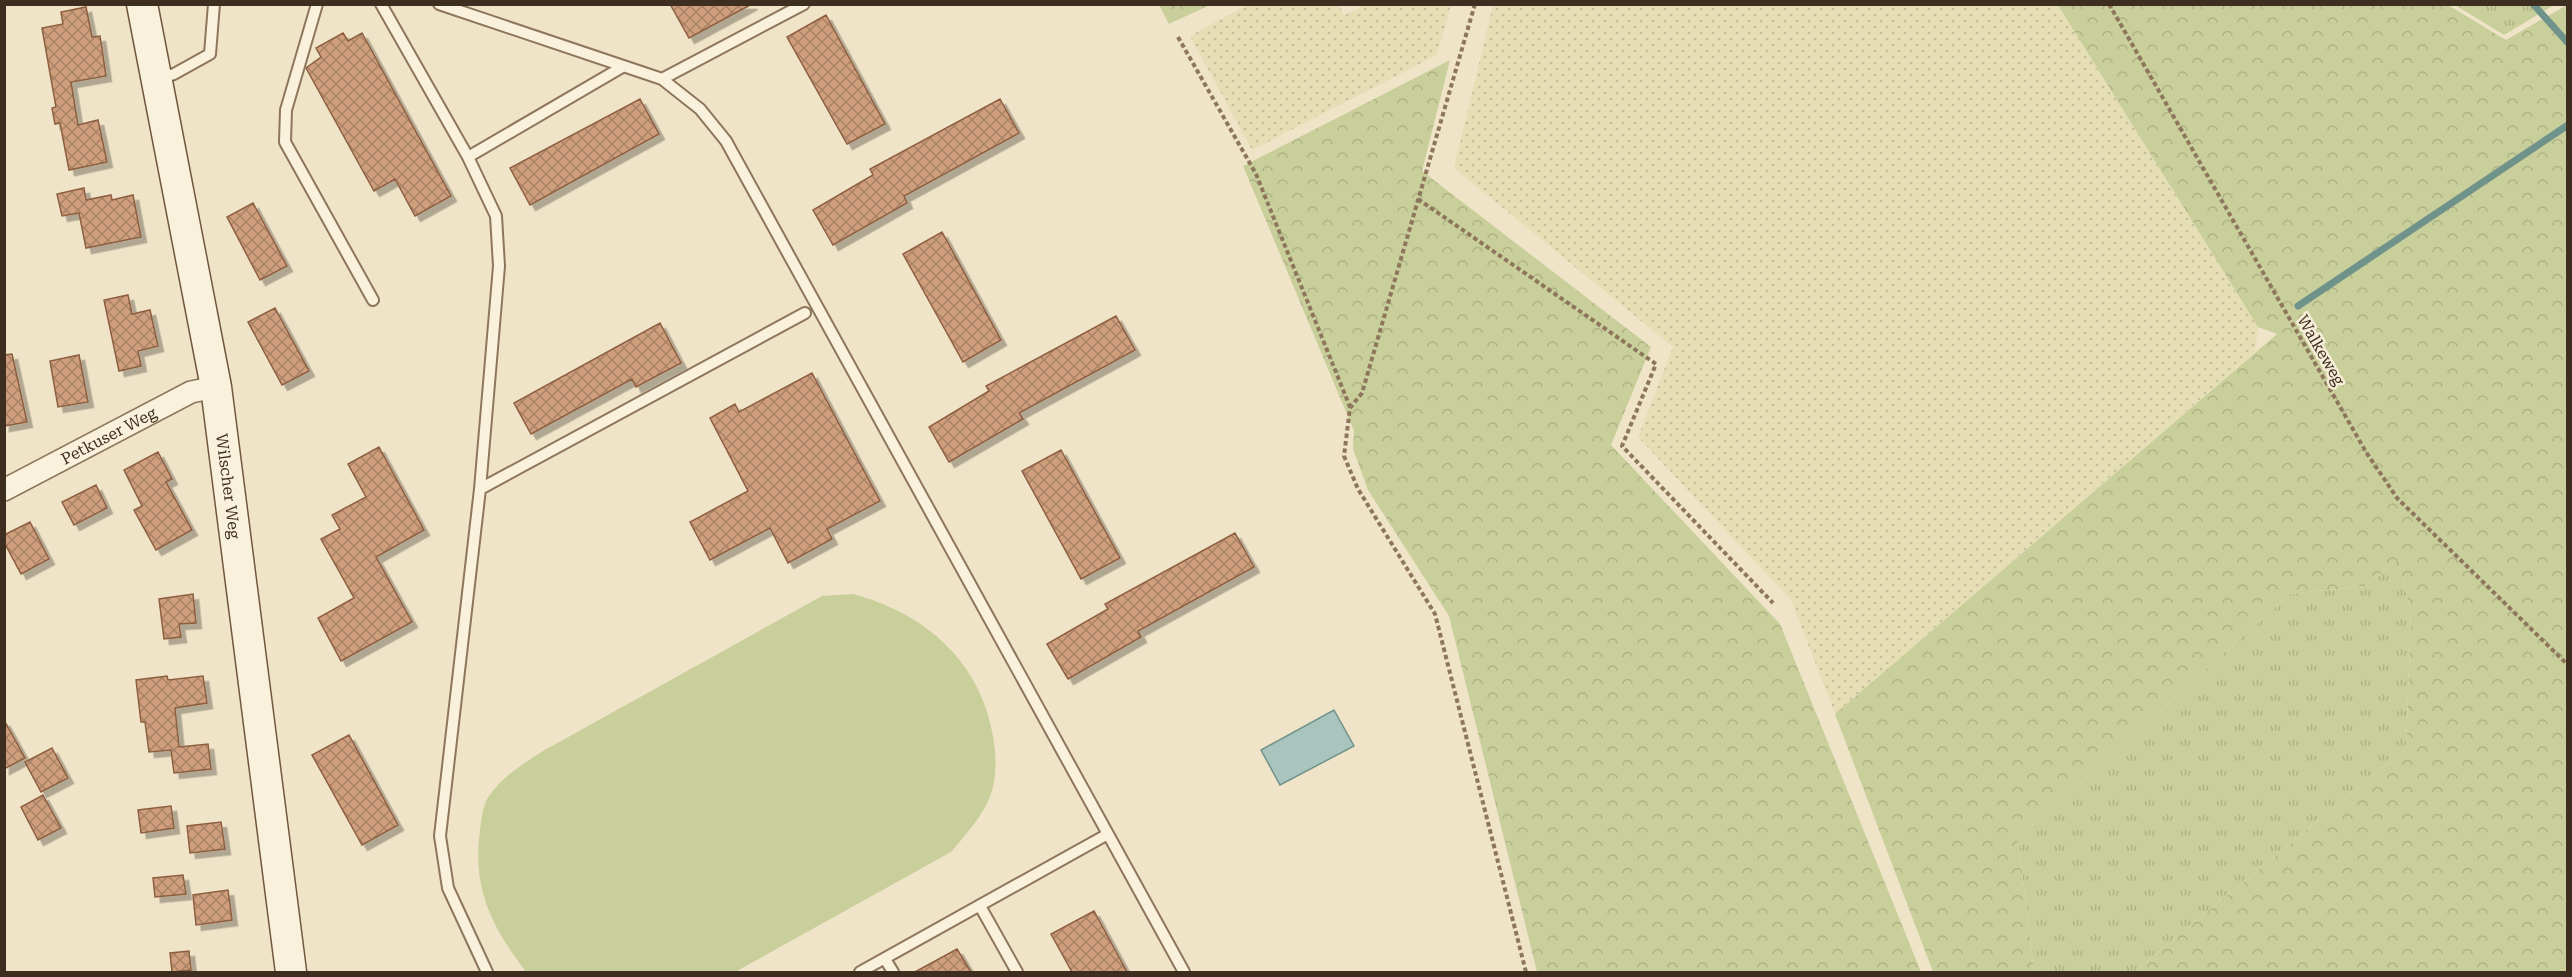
<svg xmlns="http://www.w3.org/2000/svg" width="2572" height="977" viewBox="0 0 2572 977" font-family="'Roboto Serif',serif">
	<style>
		.farmland { fill: url(#farmland-dots) }
		.grass { fill: url(#grass-tufts) }
		.forest { fill: url(#forest-crowns) }
		.park { fill: #c9cf9b }
		.water { fill: #a9c4bc; stroke: #6f938a; stroke-width: 1.5 }
		.lines { fill: none; stroke-linecap: round; stroke-linejoin: round }
		.stream { stroke: #6f938a; stroke-width: 7 }
		.building { fill: url(#building-cross-hatch); stroke: #8d5f41; stroke-width: 1.5; filter: url(#shadow) }
		.lane-casing { stroke: #8d765c; stroke-width: 14 }
		.street-casing { stroke: #8d765c; stroke-width: 24 }
		.secondary-casing { stroke: #6f573f; stroke-width: 33 }
		.path { stroke: #8d765c; stroke-width: 4; stroke-dasharray: 4.5 3; stroke-linecap: butt }
		.lane { stroke: #faf1dc; stroke-width: 10 }
		.street { stroke: #faf1dc; stroke-width: 21 }
		.secondary { stroke: #faf1dc; stroke-width: 30 }
		.labels { text-anchor: middle; dominant-baseline: central; stroke-width: 5; stroke-linejoin: round; paint-order: stroke }
		.street-label { font-size: 16px; fill: #3d2e20; stroke: #f7eed8 }
	</style>
	<defs>
		<pattern id="farmland-dots" width="8" height="8" patternUnits="userSpaceOnUse" patternTransform="scale(1.5)"><rect width="8" height="8" fill="#e6deb5"/><path d="M2 2h.1M6 6h.1" fill="none" stroke="#c6bf9b" stroke-width="1.8" stroke-linecap="round"/></pattern>
		<pattern id="grass-tufts" width="24" height="20" patternUnits="userSpaceOnUse" patternTransform="scale(1.5)"><rect width="24" height="20" fill="#c9cf9b"/><path d="M3 7l-1-3M5 7V3M7 7l1-3M15 17l-1-3M17 17v-4M19 17l1-3" fill="none" stroke="#aeb285"/></pattern>
		<pattern id="forest-crowns" width="20" height="18" patternUnits="userSpaceOnUse" patternTransform="scale(1.5)"><rect width="20" height="18" fill="#c9cf9b"/><path d="M2 6a3 3 0 1 1 6 0M12 15a3 3 0 1 1 6 0" fill="none" stroke="#aeb285"/></pattern>
		<pattern id="building-cross-hatch" width="8" height="8" patternUnits="userSpaceOnUse" patternTransform="scale(1.5)"><rect width="8" height="8" fill="#cf9f7d"/><path d="M0 0l8 8M0 8l8-8" fill="none" stroke="#a98266"/></pattern>
		<filter id="shadow"><feDropShadow dx="5.5" dy="5.5" stdDeviation="0" flood-color="#0004"/></filter>
	</defs>
	<rect width="100%" height="100%" fill="#f0e4c8"/>
	<path class="farmland" d="M1249 4 1338 5 1345 15 1365 5H1451L1437 55 1252 150 1190 36Z
		M1493 5H2058L2258 327 2255 352 1835 714 1791 600 1638 437 1673 347 1454 168Z"/>
	<path class="grass" d="M2455 5H2554L2504 35Z
		M2398 560 2411 613 2406 749 2134 972H2034L2018 839 2290 594 2365 586Z"/>
	<path class="forest" d="M1159 5H1210L1169 24Z
		M2058 5H2448L2506 40 2567 5V972H2134L2406 749 2411 613 2398 560 2365 586 2290 594 2018 839 2034 972H1933L1835 714 2277 334 2258 327Z
		M1450 60 1422 171 1651 347 1611 445 1780 624 1921 972H1537L1449 616 1368 490 1353 449 1354 431 1243 166Z"/>
	<path class="park" d="M853 594C924 613 980 660 993 736 996 753 997 774 992 791 985 814 966 834 951 852L735 972H526C492 927 472 889 480 831 481 821 483 804 489 796 503 776 523 764 543 751L822 596Z"/>
	<path class="water" d="M1334 710 1354 746 1280 785 1261 750Z"/>
	<g class="lines">
		<path class="stream" d="M2533 4 2568 43
			M2298 306 2568 125"/>
	</g>
	<path class="building" d="M670 4H752L689 38Z
		M86 7 92 37 100 36 106 76 71 82 78 125 98 120 107 162 69 170 60 123 55 124 52 108 56 107 42 28 63 24 61 12Z
		M826 15 885 124 847 144 787 37Z
		M343 33 348 41 362 33 451 196 415 216 395 179 374 191 306 68 321 57 316 48Z
		M640 99 659 134 530 205 510 168Z
		M1000 99 1019 133 904 196 907 203 833 245 813 210 873 175 870 169Z
		M84 188 86 200 111 195 112 200 133 195 141 237 86 248 79 213 62 216 57 194Z
		M253 203 287 266 260 280 227 217Z
		M942 232 1001 340 963 362 903 254Z
		M128 295 132 314 150 310 158 346 138 351 141 366 119 371 104 300Z
		M275 308 309 371 282 385 248 322Z
		M1116 316 1135 350 1019 413 1023 419 949 462 929 427 989 391 986 386Z
		M660 323 681 363 636 387 632 379 531 434 514 403Z
		M12 354 27 422 4 426V355Z
		M79 355 88 402 58 407 50 361Z
		M812 373 880 501 827 529 832 539 788 563 770 528 710 560 690 522 748 491 710 418 735 404 739 412Z
		M379 447 424 530 376 557 412 622 341 661 318 618 354 598 321 539 340 529 332 515 366 497 348 464Z
		M1061 450 1120 558 1081 579 1022 471Z
		M158 452 172 479 166 482 192 530 156 550 134 510 142 506 124 470Z
		M96 485 107 508 74 525 62 502Z
		M30 522 49 559 21 574 4 542V535Z
		M1235 533 1254 567 1138 631 1141 637 1068 679 1047 644 1108 609 1105 604Z
		M193 594 196 623 179 624 181 637 164 639 159 599Z
		M167 676 168 680 203 676 207 703 175 708 179 747 208 744 211 769 174 773 171 750 149 752 145 722H141L136 680Z
		M4 720 25 758 4 769Z
		M349 735 398 825 362 845 312 755Z
		M52 748 68 778 41 792 25 762Z
		M43 795 61 828 38 840 21 807Z
		M171 806 174 828 141 833 138 810Z
		M221 822 225 849 190 853 187 826Z
		M183 875 186 894 155 897 153 878Z
		M228 890 232 920 196 925 193 895Z
		M1094 911 1127 972H1072L1051 934Z
		M957 949 971 972H915Z
		M189 951 191 970 172 972 170 953Z"/>
	<g class="lines">
		<defs>
			<path id="lane" d="M317 4 286 110 285 142 373 300
				M381 4 468 157 496 216 499 266 480 489 440 836 448 888 487 972
				M439 4 662 79 700 109 726 141 1184 972
				M158 79 174 74 210 54 214 4
				M662 79 804 4
				M468 157 624 66
				M480 489 805 313
				M980 906 1017 972
				M885 959 893 972
				M860 972 1108 834"/>
			<g id="street">
				<path id="s1" d="M4 490 191 392 216 387"/>
			</g>
			<g id="secondary">
				<path id="s2" d="M142 4 216 387 291 972"/>
			</g>
		</defs>
		<use href="#lane" class="lane-casing"/>
		<use href="#street" class="street-casing"/>
		<use href="#secondary" class="secondary-casing"/>
		<path class="path" d="M1475 4 1362 393 1350 408 1344 456 1358 489 1435 614 1526 972
			M2109 4 2366 452 2397 498 2568 665
			M1178 37 1256 174 1350 407
			M1418 199 1656 364 1622 446 1773 603"/>
		<use href="#lane" class="lane"/>
		<use href="#street" class="street"/>
		<use href="#secondary" class="secondary"/>
	</g>
	<g class="labels">
		<g class="street-label">
			<text transform="translate(2321 350) rotate(60)">Walkeweg</text>
			<text stroke="none"><textPath href="#s1" startOffset="118">Petkuser Weg</textPath></text>
			<text stroke="none"><textPath href="#s2" startOffset="490">Wilscher Weg</textPath></text>
		</g>
	</g>
	<rect width="2572" height="977" fill="none" stroke="#3d2e20" stroke-width="12"/>
</svg>
